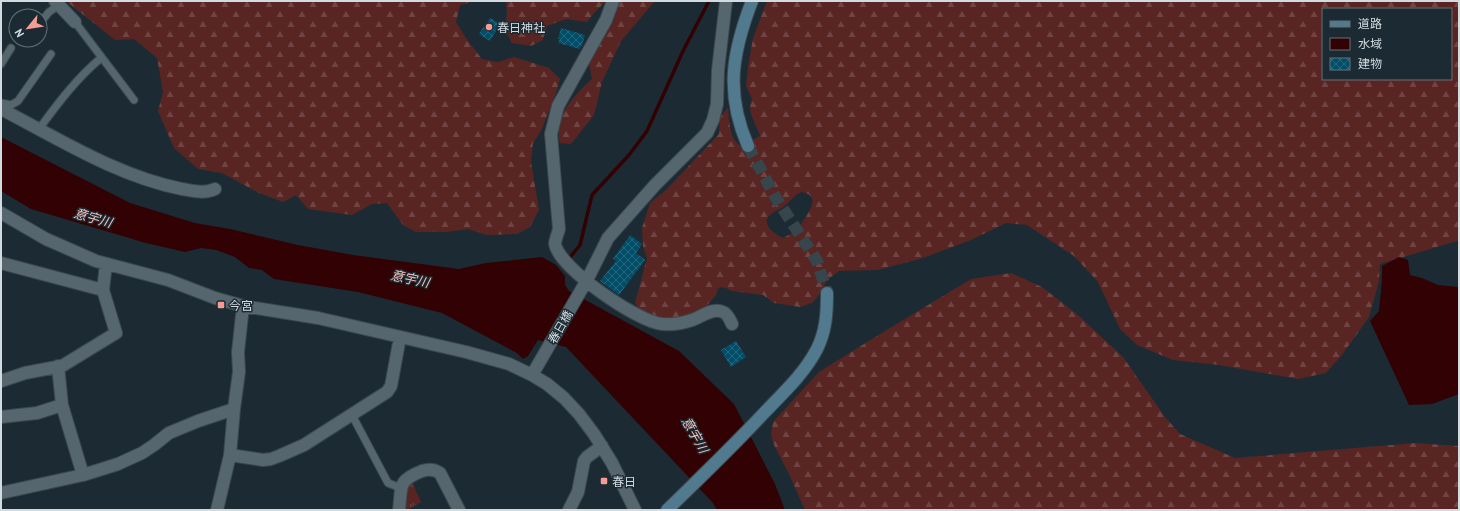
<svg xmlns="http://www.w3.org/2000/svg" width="1460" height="511" viewBox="0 0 1460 511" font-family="'PT Sans','Noto Sans JP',sans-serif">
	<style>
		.grass { fill: url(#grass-tufts) }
		.forest { fill: url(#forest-firs); fill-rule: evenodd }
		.water { fill: #320103 }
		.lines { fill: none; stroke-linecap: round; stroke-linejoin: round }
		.stream { stroke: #320103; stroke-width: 3.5 }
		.building { fill: url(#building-cross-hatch) }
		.secondary-tunnel { stroke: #37454d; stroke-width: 12; stroke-dasharray: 12 6; stroke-linecap: butt }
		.lane-casing { stroke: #3b484e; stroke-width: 9 }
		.street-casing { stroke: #3b484e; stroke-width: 14 }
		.secondary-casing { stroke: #3b484e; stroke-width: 14 }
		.lane { stroke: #55666f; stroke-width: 7 }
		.street { stroke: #55666f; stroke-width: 12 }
		.secondary { stroke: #527a8e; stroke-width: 12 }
		.poi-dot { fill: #f59c95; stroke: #1c2b33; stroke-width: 1.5 }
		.labels { text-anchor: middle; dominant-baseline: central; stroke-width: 3; stroke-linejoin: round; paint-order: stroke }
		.poi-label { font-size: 12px; fill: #d2dbe0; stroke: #1c2b33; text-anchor: start }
		.street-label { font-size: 12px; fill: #d2dbe0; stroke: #1c2b33 }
		.water-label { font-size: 13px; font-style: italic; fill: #fbc3bd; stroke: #1c2b33 }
	</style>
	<defs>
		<pattern id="grass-tufts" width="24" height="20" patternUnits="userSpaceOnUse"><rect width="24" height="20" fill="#582523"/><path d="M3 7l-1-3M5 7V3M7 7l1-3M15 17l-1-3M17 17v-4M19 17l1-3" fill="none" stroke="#6f4443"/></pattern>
		<pattern id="forest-firs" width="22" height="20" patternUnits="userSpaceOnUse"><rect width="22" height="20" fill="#582523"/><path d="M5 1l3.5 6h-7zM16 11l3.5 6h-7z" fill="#6f4443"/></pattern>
		<pattern id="building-cross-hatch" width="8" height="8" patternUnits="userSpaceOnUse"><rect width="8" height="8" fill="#024e69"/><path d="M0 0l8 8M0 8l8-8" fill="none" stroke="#26677e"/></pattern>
	</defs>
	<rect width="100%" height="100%" fill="#1c2b33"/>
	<path class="grass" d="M411 480 421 502 407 510H403L406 485Z"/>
	<path class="forest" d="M66 1H475L460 5 456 22 468 41 482 59 498 62 514 57 549 68 560 79 555 96 541 131 533 143 531 162 539 210 530 227 517 234 487 235 468 229 447 232H416L403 225 387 203 372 204 352 215 308 209 296 195 283 202 259 193 222 173 198 169 174 148 158 111 163 92 157 58 134 39 115 40Z
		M506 1H606L595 12 587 22 566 19 547 26 543 40 531 46 512 43 505 30 507 14Z
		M620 1H655L621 41 602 82 594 115 571 144 560 143C553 116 574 96 592 79L589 63 614 19Z
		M767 1H1459V242L1457 241 1380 264 1379 281 1369 317 1342 355 1326 373 1298 379 1219 365 1173 360 1137 345 1120 329 1098 282 1074 256 1027 225 1006 223 971 240 923 258 878 270 839 271 827 280 819 295 812 303 800 307 774 303 763 295 732 291 726 288 720 287 718 289 716 295 701 312 676 321 645 317 635 303 647 258 643 246 642 228 650 203 666 190 719 134 720 118 728 107C729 119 729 140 741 146L760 136C756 123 746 112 752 99L746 86 748 67 753 38ZM1323 9H1451V79H1323ZM801 192C819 195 812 206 806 217 802 222 799 228 794 232 791 234 786 236 783 238 775 234 760 224 770 215 775 210 782 209 786 205 791 200 795 195 801 192Z
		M1011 273 1042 287 1078 315 1123 357 1165 417 1180 434 1235 458 1416 443 1459 446V510H805L789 474 774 445 771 434 773 422 819 372 872 339 971 279Z"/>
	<path class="water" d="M1 137 130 203 195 223 230 229 298 245 353 255 459 269 486 263 542 257 556 265 565 276V285L569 291 679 351 734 404 775 484 785 510H717L713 503 566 347 538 340 528 356 523 359 517 353 442 313 358 292 274 279 262 270 249 268 235 257 216 250 201 248 185 252 146 243 31 209 1 191Z
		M1399 257 1408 260 1410 275 1422 278 1438 285 1459 287V394L1432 404 1409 405 1370 321 1379 311C1380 296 1383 281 1382 266Z"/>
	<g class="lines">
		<path class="stream" d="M571 256 580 245 592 195 629 155 647 131 683 51 709 1"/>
	</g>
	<path class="building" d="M490 18 500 24 490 41 479 34Z
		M561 28 585 35 582 46 581 45 580 49 558 43 560 39H558Z
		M630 235 642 244 636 253 645 260 619 295 600 281 616 261 613 259Z
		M736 341 746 357 731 367 721 350Z"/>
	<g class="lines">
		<path class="secondary-tunnel" d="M748 146 776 198 817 261 827 293"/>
		<defs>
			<path id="lane" d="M75 22 134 100
				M40 23 49 12 59 5
				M1 64 11 48
				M1 103 11 105 18 101 51 54
				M39 129C58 103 77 78 101 58
				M352 415 388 483 401 488"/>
			<path id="street" d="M55 1 75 22
				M613 1 606 20 558 106 551 134 559 229C558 233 555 240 555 244 559 268 638 322 662 324 671 325 683 323 692 320 701 317 713 307 723 312 728 314 730 320 732 324
				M1 109C59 139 117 176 182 189 194 191 204 194 215 189
				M1 213 46 239 96 261 168 280 215 298 243 306 318 318 466 352 509 364 532 375 547 384 564 398 579 414 594 434 612 463 635 510
				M1 263 103 290
				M58 366 62 405 83 475
				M532 375 587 280 608 238 655 185 707 133 713 120 717 104 718 70 726 1
				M1 381 25 373 62 366 116 333 103 290 106 264
				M1 417 37 413 62 405
				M230 455 263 460 271 459 279 456 304 445 387 392 391 386 400 337
				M1 493 83 475 118 464 142 453 154 445 169 433 198 421 234 409
				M217 510 230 455 234 409 239 372 238 352 243 306
				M399 510C402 486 397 481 422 471 428 469 434 469 440 473L459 510
				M569 510 578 492 584 461 587 457 602 446"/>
			<path id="secondary" d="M748 146C725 93 732 53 752 1
				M667 510C700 478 733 446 764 413 783 393 804 374 817 349 826 331 827 313 827 293"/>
		</defs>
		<use href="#lane" class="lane-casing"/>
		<use href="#street" class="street-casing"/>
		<use href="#secondary" class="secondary-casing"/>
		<use href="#lane" class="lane"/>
		<use href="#street" class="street"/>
		<use href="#secondary" class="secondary"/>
	</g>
	<g class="poi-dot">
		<circle cx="489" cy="27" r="4"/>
		<rect x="217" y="301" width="8" height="8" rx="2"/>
		<rect x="600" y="477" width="8" height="8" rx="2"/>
	</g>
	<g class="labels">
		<g class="poi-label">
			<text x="497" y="27">春日神社</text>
			<text x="229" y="305">今宮</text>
			<text x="612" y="481">春日</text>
		</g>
		<g class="street-label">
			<text transform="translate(560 327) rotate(-60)">春日橋</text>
		</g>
		<g class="water-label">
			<text transform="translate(93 218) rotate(16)">意宇川</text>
			<text transform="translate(410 279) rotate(12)">意宇川</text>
			<text transform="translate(695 435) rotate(60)">意宇川</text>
		</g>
	</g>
	<rect width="1460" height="511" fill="none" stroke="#d2dbe0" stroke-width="4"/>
	<rect x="1322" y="8" width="130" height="72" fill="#1c2b33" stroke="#657178"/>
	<rect x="1330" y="21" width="20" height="6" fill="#527a8e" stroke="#657178"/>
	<text x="1358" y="28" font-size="12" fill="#d2dbe0">道路</text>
	<rect x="1330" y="38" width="20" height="12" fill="#320103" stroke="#657178"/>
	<text x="1358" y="48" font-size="12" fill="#d2dbe0">水域</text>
	<rect x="1330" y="58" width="20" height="12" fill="url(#building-cross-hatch)" stroke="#657178"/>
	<text x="1358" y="68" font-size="12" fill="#d2dbe0">建物</text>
	<g transform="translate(28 28) rotate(240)"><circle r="19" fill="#1c2b33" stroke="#657178"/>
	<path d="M0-3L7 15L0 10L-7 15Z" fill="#f59c95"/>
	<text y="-6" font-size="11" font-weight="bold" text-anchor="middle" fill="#d2dbe0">N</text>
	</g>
</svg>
